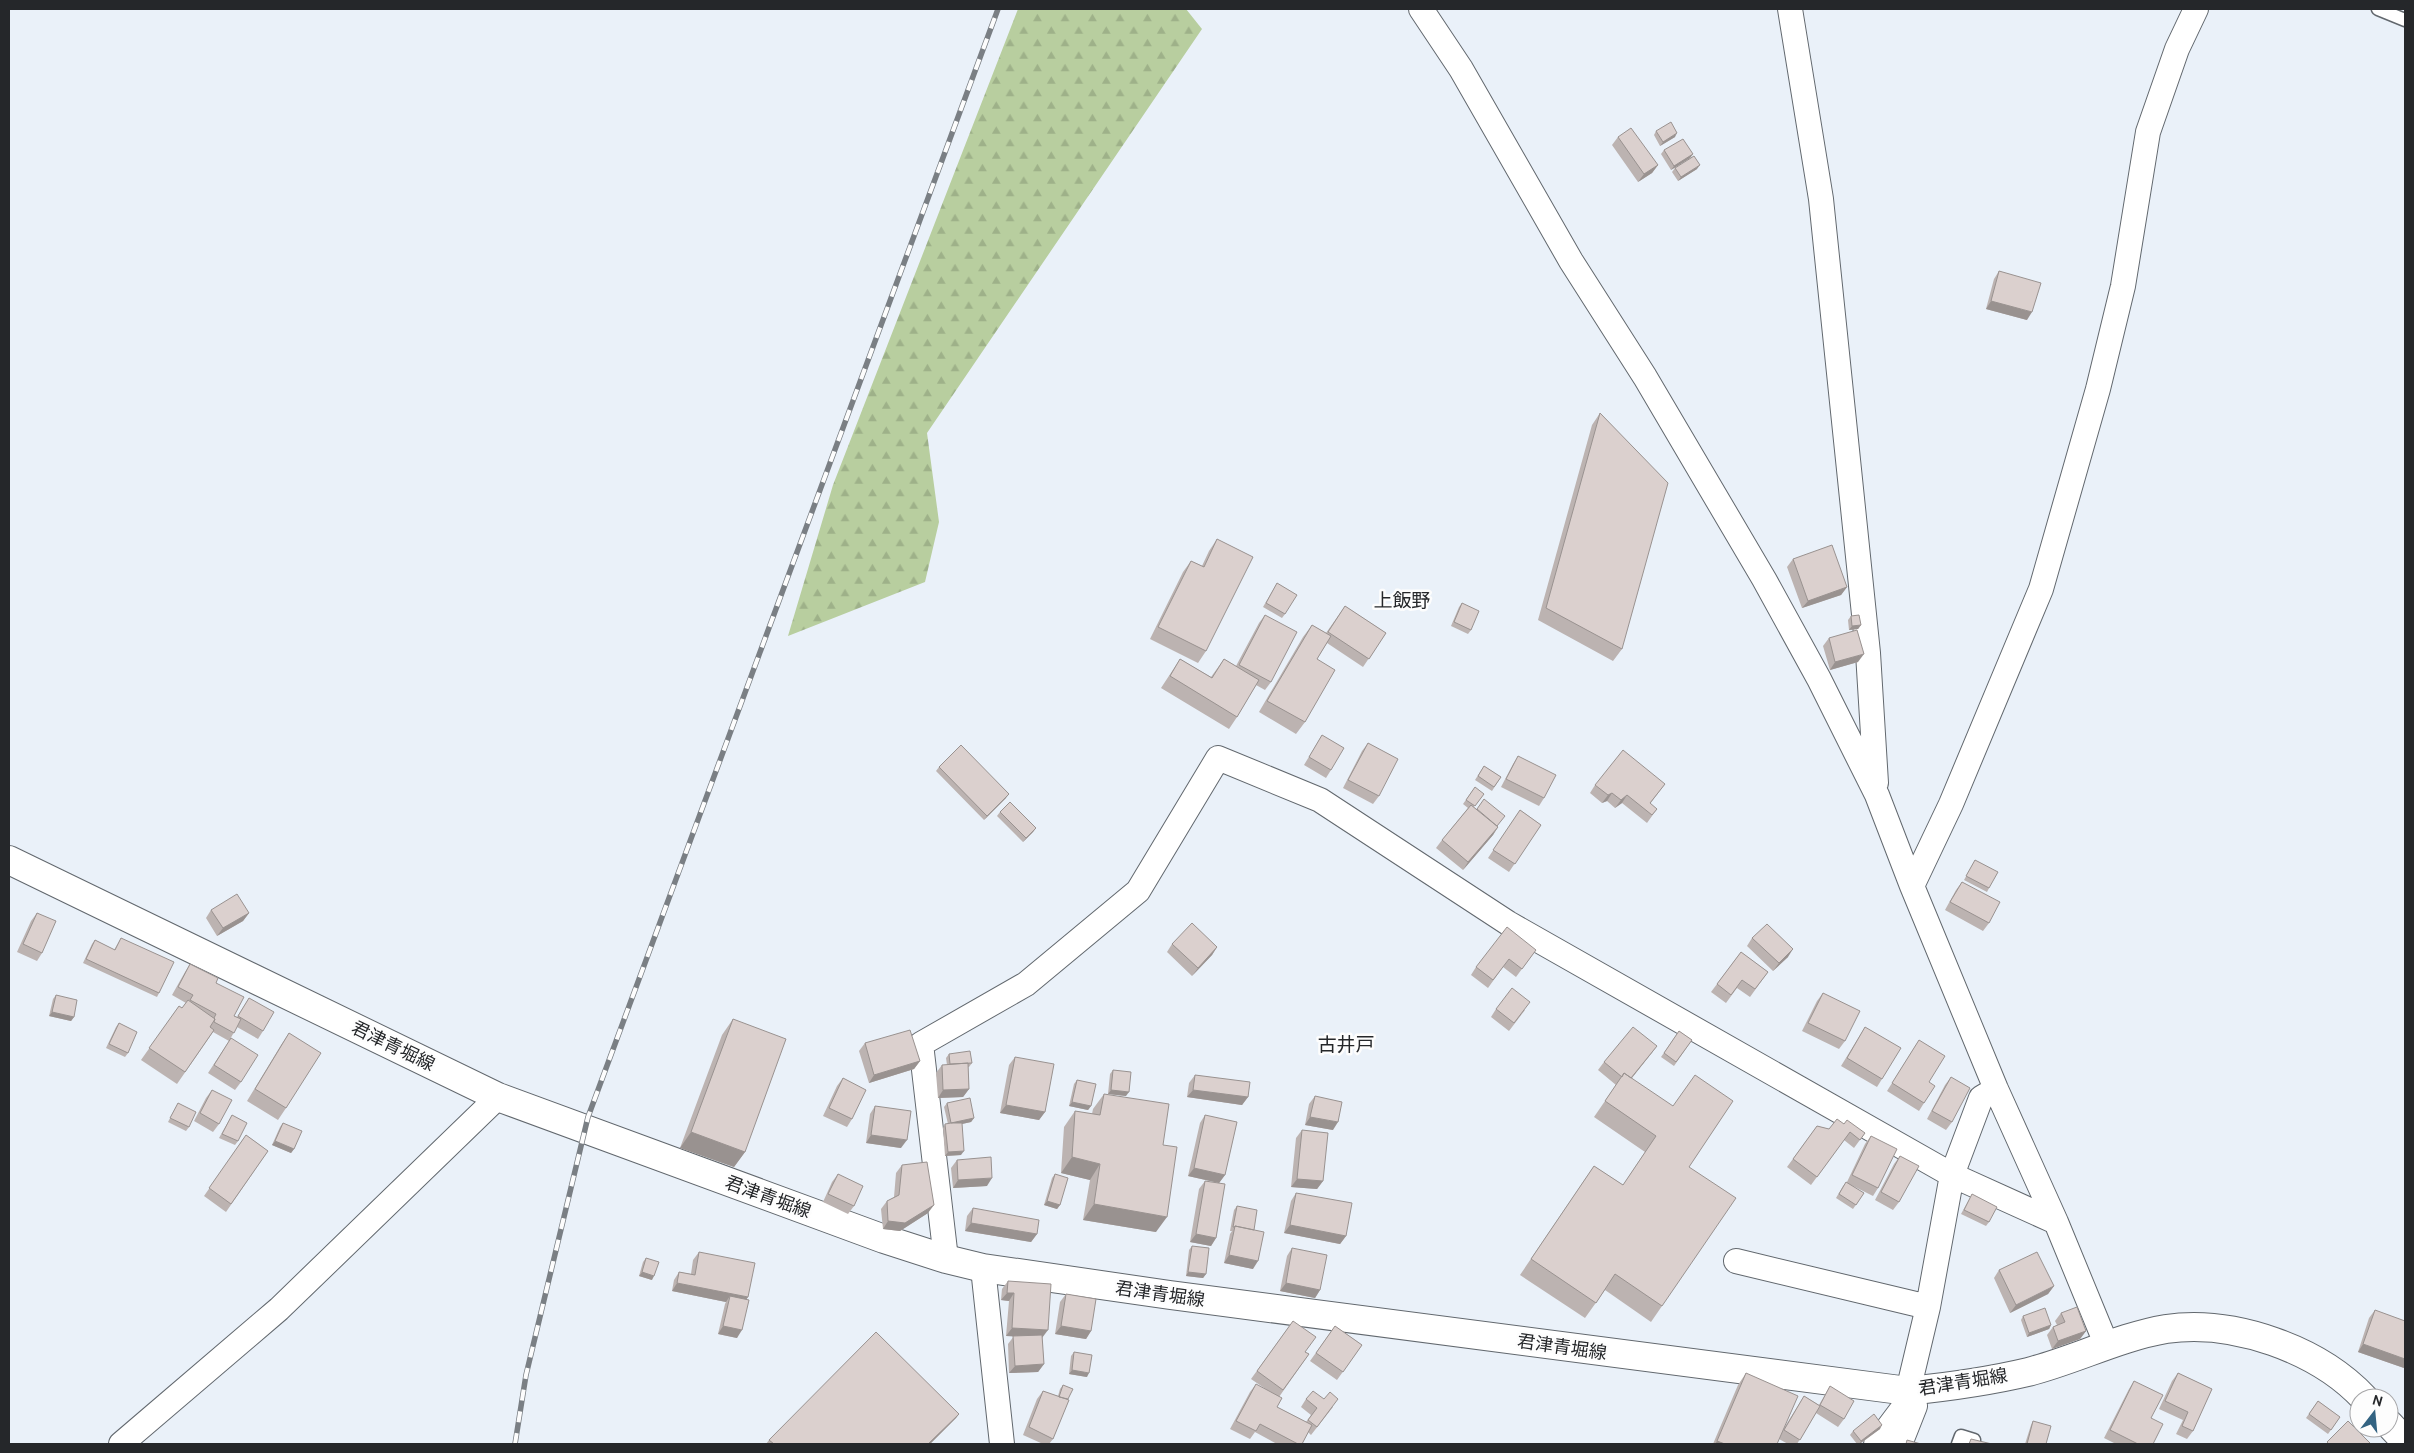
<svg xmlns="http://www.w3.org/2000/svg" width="2414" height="1453" viewBox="0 0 2414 1453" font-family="Cabin,'Noto Sans JP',sans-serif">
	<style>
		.forest { fill: url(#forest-firs) }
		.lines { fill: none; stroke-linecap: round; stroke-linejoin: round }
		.service-casing { stroke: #62686e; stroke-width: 15 }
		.minor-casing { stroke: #62686e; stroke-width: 26 }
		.secondary-casing { stroke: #62686e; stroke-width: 30 }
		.service { stroke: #fff; stroke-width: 12 }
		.minor { stroke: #fff; stroke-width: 24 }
		.secondary { stroke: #fff; stroke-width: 28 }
		.rail-casing { stroke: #7a7f84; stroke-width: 5.5 }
		.rail { stroke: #fdfdfd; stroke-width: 4; stroke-dasharray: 11; stroke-linecap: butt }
		.wall { fill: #bcb3b1 }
		.shaded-wall { fill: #999290 }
		.building { fill: #dbd0ce; stroke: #999290 }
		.labels { text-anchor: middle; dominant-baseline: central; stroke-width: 5; stroke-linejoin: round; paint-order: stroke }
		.street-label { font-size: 18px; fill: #25272a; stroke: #fdfdfd }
		.neighbourhood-label { font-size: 19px; fill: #25272a; stroke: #fdfdfd }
	</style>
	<defs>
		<pattern id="forest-firs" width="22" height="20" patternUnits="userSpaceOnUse" patternTransform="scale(1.25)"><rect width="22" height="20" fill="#b8ce9f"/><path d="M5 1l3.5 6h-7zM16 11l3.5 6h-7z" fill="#9eb189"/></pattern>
	</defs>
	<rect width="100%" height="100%" fill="#eaf1f9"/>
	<path class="forest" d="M1018 9H1186L1202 29 927 433 939 522 925 582 788 636 833 485Z"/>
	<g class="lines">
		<defs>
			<path id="service" d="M2378 9 2405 20
				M1958 1444 1961 1436 1974 1440"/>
			<path id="minor" d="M1421 9 1461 69 1571 261 1645 377 1764 579 1819 679 1877 795 1912 886 1996 1089 2056 1222 2107 1346
				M1790 9 1821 199 1868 653 1876 783
				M1912 886 1951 804 2041 589 2098 389 2123 286 2148 132 2177 49 2196 9
				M946 1259 921 1044 1026 984 1138 891 1218 758 1320 800 1508 923 1952 1175 2056 1222
				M1736 1261 1928 1307
				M983 1268 1002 1444
				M121 1444 279 1309 498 1097
				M1876 1444 1903 1408 1908 1391 1928 1307 1952 1175 1981 1098 1996 1089
				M1900 1444 1915 1406"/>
			<path id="secondary" d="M9 860 498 1097 884 1239 946 1259 983 1268 1170 1295 1908 1391C1947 1387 1990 1381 2028 1372 2075 1360 2119 1337 2166 1329 2233 1319 2318 1349 2364 1398
				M2389 1424 2405 1441"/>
		</defs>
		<use href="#service" class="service-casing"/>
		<use href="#minor" class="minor-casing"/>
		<use href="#secondary" class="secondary-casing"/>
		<use href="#service" class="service"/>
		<use href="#minor" class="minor"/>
		<use href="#secondary" class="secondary"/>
		<defs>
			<path id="rail" d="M515 1444 526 1375 588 1117 998 9"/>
		</defs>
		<use href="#rail" class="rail-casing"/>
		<use href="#rail" class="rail"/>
	</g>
	<path class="wall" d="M1656 131 1675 137 1660 146 1654 135Z
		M1618 137 1658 165 1652 173 1638 182 1612 145Z
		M1664 150 1693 154 1690 158 1671 170 1661 154Z
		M1675 168 1697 169 1678 181 1672 172Z
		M1999 271 2027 320 1986 309 1994 279Z
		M1600 413 1622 649 1613 661 1538 620 1592 425Z
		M1217 539 1206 651 1198 663 1150 639 1183 572 1191 561 1202 566 1209 551Z
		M1793 559 1847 587 1841 595 1802 608 1787 567Z
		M1277 583 1285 614 1282 618 1263 607Z
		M1462 603 1471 630 1468 634 1451 626 1459 607Z
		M1345 606 1386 633 1363 667 1327 643 1317 659 1305 722 1296 734 1259 712 1303 637 1312 625 1326 633Z
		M1265 615 1271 682 1265 690 1256 685 1237 717 1229 729 1161 688 1180 659 1211 677 1224 659 1236 666 1259 623Z
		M1851 616 1861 625 1858 629 1849 630 1848 620Z
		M1829 638 1858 662 1830 670 1823 646Z
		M1322 735 1331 770 1326 778 1304 765Z
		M1368 743 1379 796 1373 804 1343 788 1362 751Z
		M1518 756 1544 798 1539 806 1501 787 1513 764Z
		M1484 766 1501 777 1492 791 1475 780Z
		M939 767 1006 798 984 820 936 771Z
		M1665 784 1650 804 1657 809 1647 823 1622 803 1615 808 1607 801 1602 803 1590 793 1595 785Z
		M1475 787 1474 807 1498 827 1493 835 1463 870 1436 848 1442 840 1468 808 1463 804Z
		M1520 810 1541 825 1509 872 1488 858Z
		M1000 812 1036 828 1033 832 1023 842 997 816Z
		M1975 860 1989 888 1987 892 1964 880Z
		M1962 882 1989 923 1983 931 1945 910 1956 890Z
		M211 910 249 913 243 921 217 936 206 918Z
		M37 913 42 953 37 961 17 952 31 921Z
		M121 938 159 993 157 997 83 963 92 944 95 940 114 950Z
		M1752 938 1788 957 1773 971 1747 946Z
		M1172 944 1217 947 1212 955 1192 976 1167 952Z
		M1536 950 1516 977 1503 967 1488 988 1471 975 1476 967Z
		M1741 952 1768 972 1750 997 1737 988 1726 1003 1711 992Z
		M190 964 216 983 234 1016 237 1017 249 998 263 1031 258 1039 237 1027 229 1041 213 1032 177 1084 141 1060 179 1006 182 1008 186 1003 172 995 185 972Z
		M1823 993 1845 1041 1839 1049 1802 1031 1817 1001Z
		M56 995 74 1017 71 1021 49 1016 53 999Z
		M1496 1009 1525 1010 1509 1031 1491 1017Z
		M733 1019 745 1152 734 1167 680 1148 722 1035Z
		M119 1023 128 1053 125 1057 106 1048 116 1027Z
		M1865 1027 1882 1079 1877 1087 1841 1066Z
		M1679 1031 1692 1040 1674 1066 1661 1057Z
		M289 1033 286 1108 278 1120 247 1101 281 1045Z
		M231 1038 241 1082 235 1090 208 1073Z
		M1919 1040 1929 1082 1924 1103 1919 1111 1887 1091Z
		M865 1043 920 1061 914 1069 869 1083 859 1051Z
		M1657 1046 1632 1078 1689 1167 1662 1306 1651 1322 1605 1290 1585 1318 1520 1275 1594 1166 1623 1185 1645 1152 1594 1117 1616 1085 1598 1070 1604 1062Z
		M949 1054 972 1063 969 1067H968L969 1089 963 1097 938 1098 936 1073 942 1065H947L946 1058Z
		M1015 1057 1045 1112 1039 1120 1000 1113 1009 1065Z
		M1113 1070 1126 1096 1108 1094 1110 1074Z
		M1195 1075 1248 1097 1242 1105 1187 1097 1189 1083Z
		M1951 1077 1952 1122 1946 1130 1927 1119 1945 1085Z
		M843 1078 852 1119 847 1127 823 1116 837 1086Z
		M1077 1080 1091 1106 1088 1110 1069 1106 1074 1084Z
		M212 1090 219 1124 213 1132 194 1121 206 1098Z
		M1104 1094 1163 1145 1156 1232 1083 1220 1090 1180 1061 1173 1064 1127 1075 1111 1092 1114 1093 1109Z
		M1315 1096 1333 1130 1305 1125 1309 1104Z
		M178 1103 189 1127 186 1131 168 1122Z
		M947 1103 974 1118 971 1122 962 1124 961 1155 945 1156 943 1128 945 1124H948L944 1107Z
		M875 1106 901 1148 866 1143 870 1114Z
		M232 1115 238 1141 235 1145 219 1138Z
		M1205 1115 1225 1175 1219 1183 1188 1176 1200 1123Z
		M283 1123 294 1149 291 1153 272 1145 280 1127Z
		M1844 1124 1865 1133 1854 1148 1844 1140 1811 1185 1787 1167 1817 1126 1829 1129Z
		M1302 1130 1323 1181 1317 1189 1291 1187 1296 1138Z
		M246 1135 268 1151 226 1212 204 1196Z
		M1871 1136 1878 1188 1873 1196 1851 1185 1864 1193 1853 1209 1836 1198 1843 1186 1847 1182 1865 1144Z
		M1900 1156 1899 1202 1893 1210 1875 1200 1894 1164Z
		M957 1160 987 1186 953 1188 951 1168Z
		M902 1165 928 1213 900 1231 883 1229 881 1209 887 1201 894 1197 896 1173Z
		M838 1174 854 1206 848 1214 823 1202 832 1182Z
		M1055 1174 1060 1205 1057 1209 1044 1205 1052 1178Z
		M1205 1181 1216 1238 1211 1246 1190 1242 1199 1189Z
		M1296 1193 1346 1236 1340 1244 1284 1233 1291 1201Z
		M1972 1194 1989 1222 1986 1226 1961 1214Z
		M1237 1206 1254 1230 1253 1269 1224 1263 1230 1234 1232 1231H1230L1234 1210Z
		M973 1208 1037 1234 1031 1242 965 1231 967 1216Z
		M1192 1246 1206 1274 1203 1278 1186 1276 1189 1250Z
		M1292 1248 1320 1290 1315 1298 1280 1291 1287 1256Z
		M699 1252 748 1297 746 1300 737 1338 718 1334 725 1304 726 1302 672 1291 674 1280 679 1272 691 1274 693 1260Z
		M646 1258 652 1280 639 1276 643 1262Z
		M1999 1270 2054 1286 2048 1294 2010 1313 1994 1278Z
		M1008 1281 1042 1338 1044 1364 1038 1372 1009 1373 1008 1344 1014 1336H1006L1009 1301 1001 1300 1002 1289Z
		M1066 1294 1091 1331 1086 1339 1055 1334 1060 1302Z
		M2375 1310 2404 1368 2358 1352 2369 1318Z
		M2061 1313 2086 1331 2080 1339 2052 1349 2047 1335 2053 1327 2057 1325 2055 1321Z
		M2023 1316 2051 1325 2049 1329 2027 1337 2021 1320Z
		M1293 1321 1305 1352 1309 1354 1279 1397 1277 1407 1306 1422 1311 1415 1301 1407 1306 1399 1333 1407 1311 1435 1308 1432 1302 1444H1277L1255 1432 1250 1439 1230 1429 1250 1392 1256 1384 1270 1392 1251 1379Z
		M1335 1326 1362 1345 1337 1380 1310 1361Z
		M1074 1352 1087 1377 1069 1374 1071 1356Z
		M1746 1373 1784 1428 1804 1396 1819 1405 1830 1386 1844 1419 1838 1427 1816 1413 1797 1444H1788L1779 1439 1777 1444H1713L1738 1385Z
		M2178 1373 2212 1389 2193 1431 2187 1439 2176 1434 2183 1420 2159 1409 2172 1381Z
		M2134 1381 2151 1418 2153 1444H2116L2104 1438 2129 1389Z
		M1063 1385 1068 1399 1053 1439 1049 1444H1043L1023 1435 1037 1399 1043 1391 1058 1396 1060 1389Z
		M2318 1401 2340 1417 2328 1434 2306 1418Z
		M959 1414 956 1418 930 1444H766L769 1440Z
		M2033 1421 2046 1444H2025L2031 1425Z
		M1880 1429 1860 1444H1857L1850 1435 1853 1431Z"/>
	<path class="shaded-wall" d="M1677 133 1675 137 1660 146 1663 142Z
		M1693 154 1690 158 1671 170 1674 166Z
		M1658 165 1652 173 1638 182 1644 174Z
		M1700 165 1697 169 1678 181 1681 177Z
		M1991 301 2032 312 2027 320 1986 309Z
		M1847 587 1841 595 1802 608 1808 601Z
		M1861 625 1858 629 1849 630 1852 626Z
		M1864 654 1858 662 1830 670 1835 662Z
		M1612 793 1607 801 1602 803 1608 795Z
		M1009 794 1006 798 984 820 987 816Z
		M1627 795 1622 803 1615 808 1621 800Z
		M1498 827 1493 835 1463 870 1468 862Z
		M1036 828 1033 832 1023 842 1026 838Z
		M249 913 243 921 217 936 223 928Z
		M1217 947 1212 955 1192 976 1198 968Z
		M1793 949 1788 957 1773 971 1779 963Z
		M52 1012 74 1017 71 1021 49 1016Z
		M1657 1046 1651 1054 1622 1090 1628 1082Z
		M920 1061 914 1069 869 1083 874 1075Z
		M969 1089 963 1097 938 1098 943 1090Z
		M1111 1090 1129 1092 1126 1096 1108 1094Z
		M1193 1090 1248 1097 1242 1105 1187 1097Z
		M1072 1102 1091 1106 1088 1110 1069 1106Z
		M1006 1105 1045 1112 1039 1120 1000 1113Z
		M1310 1117 1338 1122 1333 1130 1305 1125Z
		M974 1118 971 1122 948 1127 951 1123Z
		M691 1132 745 1152 734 1167 680 1148Z
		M871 1135 907 1140 901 1148 866 1143Z
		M275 1141 294 1149 291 1153 272 1145Z
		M964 1151 961 1155 945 1156 948 1152Z
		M1072 1157 1100 1164 1090 1180 1061 1173Z
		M1194 1168 1225 1175 1219 1183 1188 1176Z
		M992 1178 987 1186 953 1188 958 1180Z
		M1297 1179 1323 1181 1317 1189 1291 1187Z
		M1047 1201 1060 1205 1057 1209 1044 1205Z
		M1094 1204 1167 1217 1156 1232 1083 1220Z
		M934 1205 928 1213 900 1231 883 1229 888 1221Z
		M971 1223 1037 1234 1031 1242 965 1231Z
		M1290 1225 1346 1236 1340 1244 1284 1233Z
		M1196 1234 1216 1238 1211 1246 1190 1242Z
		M1229 1255 1258 1261 1253 1269 1224 1263Z
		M642 1272 654 1276 652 1280 639 1276Z
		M1188 1272 1206 1274 1203 1278 1186 1276Z
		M677 1283 748 1297 742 1305 730 1296 726 1302 672 1291Z
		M1286 1283 1320 1290 1315 1298 1280 1291Z
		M2054 1286 2048 1294 2010 1313 2016 1305Z
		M1007 1293H1014L1009 1301 1001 1300Z
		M2051 1325 2049 1329 2027 1337 2029 1333Z
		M723 1326 742 1330 737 1338 718 1334Z
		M1061 1326 1091 1331 1086 1339 1055 1334Z
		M1012 1328 1048 1330 1042 1338 1006 1336Z
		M2086 1331 2080 1339 2052 1349 2058 1341Z
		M2363 1344 2405 1359V1366L2404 1368 2358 1352Z
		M1044 1364 1038 1372 1009 1373 1015 1366Z
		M1072 1370 1089 1373 1087 1377 1069 1374Z
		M959 1414 956 1418 930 1444H928Z
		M1882 1425 1880 1429 1859 1444 1861 1441Z
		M1717 1441 1725 1444H1715Z"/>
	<path class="building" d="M1671 122 1677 133 1663 142 1656 131Z
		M1631 128 1658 165 1644 174 1618 137Z
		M1683 139 1693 154 1674 166 1664 150Z
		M1694 156 1700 165 1681 177 1675 168Z
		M1999 271 2041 283 2032 312 1991 301Z
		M1600 413 1668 483 1622 649 1546 608Z
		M1217 539 1253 557 1206 651 1158 627 1191 561 1204 567Z
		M1832 545 1847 587 1808 601 1793 559Z
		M1277 583 1297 595 1285 614 1266 603Z
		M1462 603 1479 611 1471 630 1454 622Z
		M1345 606 1386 633 1369 659 1328 632Z
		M1265 615 1297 632 1271 682 1239 665Z
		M1859 615 1861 625 1852 626 1851 616Z
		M1312 625 1331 636 1317 659 1335 670 1305 722 1267 701Z
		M1857 630 1864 654 1835 662 1829 638Z
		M1180 659 1212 678 1224 659 1259 680 1237 717 1170 676Z
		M1322 735 1344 748 1331 770 1309 757Z
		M1368 743 1398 759 1379 796 1348 780Z
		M961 745 1009 794 987 816 939 767Z
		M1623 750 1665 784 1650 803 1657 809 1652 815 1627 795 1621 800 1612 793 1608 795 1595 785Z
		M1518 756 1556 775 1544 798 1506 779Z
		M1484 766 1501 777 1494 787 1478 776Z
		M1475 787 1484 794 1475 806 1466 800Z
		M1484 799 1505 816 1497 826 1477 809Z
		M1010 802 1036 828 1026 838 1000 812Z
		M1471 805 1498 827 1468 862 1442 840Z
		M1520 810 1541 825 1515 864 1493 850Z
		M1975 860 1998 872 1989 888 1966 876Z
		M1962 882 2000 902 1989 923 1950 902Z
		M237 894 249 913 223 928 211 910Z
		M37 913 56 921 42 953 23 944Z
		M1192 923 1217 947 1198 968 1172 944Z
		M1767 924 1793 949 1779 963 1752 938Z
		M1507 927 1536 950 1522 969 1509 959 1493 980 1476 967Z
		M121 938 174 962 159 993 86 959 95 940 115 950Z
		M1741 952 1768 972 1755 989 1742 980 1731 995 1717 984Z
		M190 964 218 978 216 983 244 997 234 1016 241 1019 234 1033 214 1022 215 1019 214 1018 216 1014 190 1000 193 995 178 987Z
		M1512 988 1530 1002 1514 1023 1496 1009Z
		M1823 993 1860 1011 1845 1041 1808 1023Z
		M56 995 77 1000 74 1017 52 1012Z
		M249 998 274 1012 263 1031 238 1016Z
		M188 1000 215 1019 210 1027 214 1030 185 1072 149 1048 179 1006 182 1008Z
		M733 1019 786 1039 745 1152 691 1132Z
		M119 1023 137 1032 128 1053 109 1044Z
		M1633 1027 1657 1046 1631 1078 1624 1073 1622 1077 1604 1062Z
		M1865 1027 1901 1048 1882 1079 1847 1058Z
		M910 1030 920 1061 874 1075 865 1043Z
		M1679 1031 1692 1040 1676 1062 1664 1053Z
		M289 1033 321 1053 286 1108 255 1089Z
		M231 1038 258 1055 241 1082 214 1065Z
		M1919 1040 1945 1056 1929 1082 1935 1086 1924 1103 1892 1083Z
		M970 1051 972 1063 950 1064 949 1054Z
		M1015 1057 1054 1064 1045 1112 1006 1105Z
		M968 1063 969 1089 943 1090 942 1065Z
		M1113 1070 1131 1072 1129 1092 1111 1090Z
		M1624 1073 1673 1106 1695 1075 1733 1101 1689 1167 1736 1198 1662 1306 1615 1274 1596 1303 1531 1259 1594 1166 1623 1185 1656 1136 1605 1101Z
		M1195 1075 1250 1082 1248 1097 1193 1090Z
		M1951 1077 1970 1088 1952 1122 1932 1111Z
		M843 1078 866 1090 852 1119 829 1108Z
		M1077 1080 1096 1084 1091 1106 1072 1102Z
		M212 1090 232 1100 219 1124 200 1113Z
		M1104 1094 1169 1104 1163 1145 1177 1147 1167 1217 1094 1204 1100 1164 1072 1157 1075 1111 1100 1115Z
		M1315 1096 1342 1102 1338 1122 1310 1117Z
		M970 1098 974 1118 951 1123H962L964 1151 948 1152 945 1124 951 1123 947 1103Z
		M178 1103 196 1112 189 1127 170 1118Z
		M875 1106 911 1111 907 1140 871 1135Z
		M232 1115 247 1123 238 1141 222 1134Z
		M1205 1115 1237 1122 1225 1175 1194 1168Z
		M1837 1119 1844 1124 1847 1120 1865 1133 1860 1140 1850 1132 1817 1177 1793 1159 1817 1126 1829 1129Z
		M283 1123 302 1131 294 1149 275 1141Z
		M1302 1130 1328 1133 1323 1181 1297 1179Z
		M246 1135 268 1151 231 1204 209 1188Z
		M1871 1136 1897 1149 1878 1188 1852 1175Z
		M1900 1156 1919 1166 1899 1202 1881 1192Z
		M991 1157 992 1178 958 1180 957 1160Z
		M927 1162 934 1205 905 1223 888 1221 887 1201 899 1195 902 1165Z
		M838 1174 863 1186 854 1206 828 1194Z
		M1055 1174 1068 1178 1060 1205 1047 1201Z
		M1205 1181 1225 1184 1216 1238 1196 1234Z
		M1846 1182 1864 1193 1856 1205 1839 1194Z
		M1296 1193 1352 1203 1346 1236 1290 1225Z
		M1972 1194 1997 1207 1989 1222 1964 1210Z
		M1237 1206 1257 1210 1254 1230 1235 1226V1227H1233Z
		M973 1208 1039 1220 1037 1234 971 1223Z
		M1235 1226 1264 1232 1258 1261 1229 1255Z
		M1192 1246 1209 1248 1206 1274 1188 1272Z
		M1292 1248 1327 1255 1320 1290 1286 1283Z
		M699 1252 755 1263 748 1297 677 1283 679 1272 695 1275Z
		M2037 1252 2054 1286 2016 1305 1999 1270Z
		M646 1258 659 1262 654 1276 642 1272Z
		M1008 1281 1051 1284 1048 1330 1012 1328 1014 1293H1007Z
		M1066 1294 1096 1299 1091 1331 1061 1326Z
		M730 1296 749 1300 742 1330 723 1326Z
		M2077 1307 2086 1331 2058 1341 2053 1327 2065 1322 2061 1313Z
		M2045 1308 2051 1325 2029 1333 2023 1316Z
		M2375 1310 2405 1321V1359L2363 1344Z
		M1293 1321 1316 1337 1305 1352 1309 1354 1283 1390 1257 1371Z
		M1335 1326 1362 1345 1343 1372 1316 1353Z
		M876 1332 959 1414 928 1444H774L769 1440Z
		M1042 1335 1044 1364 1015 1366 1013 1336Z
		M1074 1352 1092 1355 1089 1373 1072 1370Z
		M1746 1373 1798 1396 1777 1444H1725L1717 1441Z
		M2178 1373 2212 1389 2193 1431 2182 1426 2188 1412 2165 1401Z
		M2134 1381 2163 1395 2151 1418 2163 1424 2153 1444H2138L2110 1430Z
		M1256 1384 1282 1398 1277 1407 1312 1425 1302 1444H1298L1260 1424 1256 1431 1236 1421Z
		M1063 1385 1073 1389 1068 1399 1059 1397Z
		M1830 1386 1854 1401 1844 1419 1820 1405Z
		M1043 1391 1069 1400 1053 1439 1029 1427Z
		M1313 1391 1324 1399 1330 1392 1338 1399 1317 1427 1308 1420 1317 1408 1306 1399Z
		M1804 1396 1820 1406 1800 1440 1784 1430Z
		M2318 1401 2340 1417 2331 1430 2309 1414Z
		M1874 1414 1882 1425 1861 1441 1853 1431Z
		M2033 1421 2051 1426 2046 1444H2027Z
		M2348 1421 2371 1444H2329L2327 1442Z
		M1971 1439 1992 1444H1969Z
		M1907 1440 1921 1444H1906Z"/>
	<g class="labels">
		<g class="street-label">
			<text transform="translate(393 1046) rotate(26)">君津青堀線</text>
			<text transform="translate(768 1197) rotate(20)">君津青堀線</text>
			<text transform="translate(1160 1294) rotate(8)">君津青堀線</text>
			<text transform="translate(1562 1347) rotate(8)">君津青堀線</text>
			<text transform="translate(1963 1382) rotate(-9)">君津青堀線</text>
		</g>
		<g class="neighbourhood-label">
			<text x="1402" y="600">上飯野</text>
			<text x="1346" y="1044">古井戸</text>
		</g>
	</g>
	<rect width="2414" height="1453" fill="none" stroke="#25272a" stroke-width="20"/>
	<g transform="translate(2374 1413) rotate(16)"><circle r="24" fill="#fdfdfd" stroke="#a7a7a9"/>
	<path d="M0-4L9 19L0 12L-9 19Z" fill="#336382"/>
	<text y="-8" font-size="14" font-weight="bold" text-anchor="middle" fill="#25272a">N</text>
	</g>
</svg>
